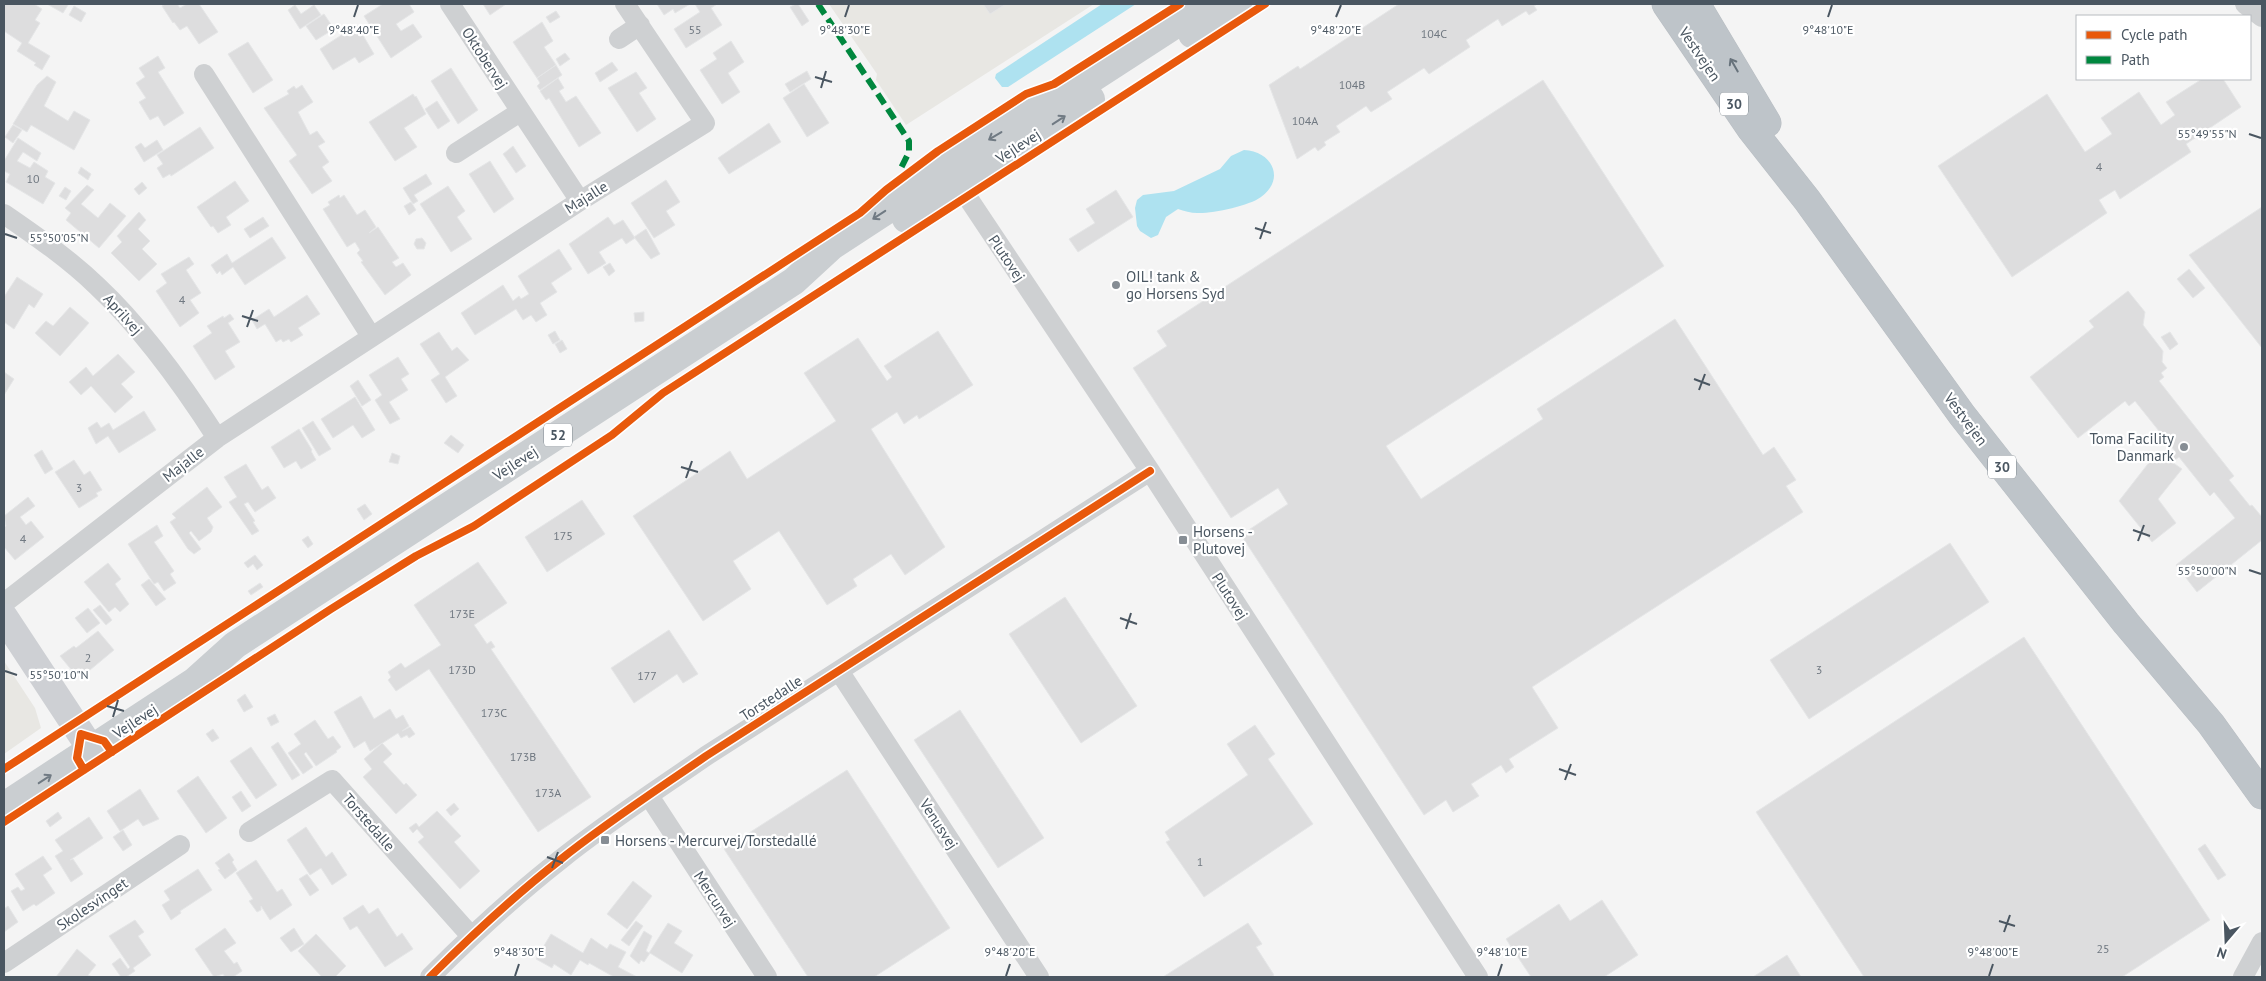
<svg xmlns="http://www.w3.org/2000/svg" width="2266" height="981" viewBox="0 0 2266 981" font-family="'PT Sans',sans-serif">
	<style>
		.commercial { fill: #e8e7e3 }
		.water { fill: #aee2f0 }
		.building { fill: #ddddde; stroke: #e5e6e7 }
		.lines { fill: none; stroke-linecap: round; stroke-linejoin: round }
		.highway-casing { stroke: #b9bec3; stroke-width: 29 }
		.street { stroke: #ced0d2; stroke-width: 20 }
		.secondary { stroke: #ced0d4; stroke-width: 28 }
		.primary { stroke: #caced1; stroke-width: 28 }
		.highway { stroke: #bec4c9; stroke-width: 28 }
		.quiet { stroke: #00873e; stroke-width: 6; stroke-dasharray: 12 6; stroke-linecap: butt }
		.cycleway-casing { stroke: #fff; stroke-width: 11 }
		.cycleway { stroke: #e8590c; stroke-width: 8 }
		.oneway { stroke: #67727b }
		.oneway2 { stroke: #707a83 }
		.ticks { fill: none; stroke: #4a5661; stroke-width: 2 }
		.poi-dot { fill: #868d94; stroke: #fff; stroke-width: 2 }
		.labels { text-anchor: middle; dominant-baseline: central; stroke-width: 4.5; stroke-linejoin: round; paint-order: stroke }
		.number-label { font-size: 12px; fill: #707881 }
		.shield { fill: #fff; stroke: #808990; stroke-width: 1 }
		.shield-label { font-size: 14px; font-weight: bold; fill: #4a5661 }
		.street-label { font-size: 15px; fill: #4a5661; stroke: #fff }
		.poi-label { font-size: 15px; fill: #4a5661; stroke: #fff; text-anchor: start }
		.ticks-label { font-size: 12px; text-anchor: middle; fill: #4a5661; stroke: #fff; stroke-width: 4.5; stroke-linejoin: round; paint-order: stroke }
	</style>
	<rect width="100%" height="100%" fill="#f4f4f4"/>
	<path class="commercial" d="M829 4H1094L906 125 876 80 877 74Z
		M4 661 35 708 41 728 4 754Z"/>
	<path class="water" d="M1102 4H1136L1008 87H1002L995 78 996 74Z
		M1244 150C1272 151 1286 179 1261 197 1249 206 1211 214 1197 213 1191 213 1184 211 1178 209L1166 217 1158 235 1151 238 1140 231 1137 226 1135 208 1137 200 1143 195 1174 191 1220 169 1231 156Z"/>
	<path class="building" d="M4 4H34L42 9 35 20 40 23 28 43 50 56 42 70 34 65 36 63 17 51 22 43 4 31Z
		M47 4H66L68 5 63 13Z
		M165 4H177L180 8 187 4H199L218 32 199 44 187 26 180 30 174 22 173 23 162 6Z
		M383 4H409L414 12 396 24 401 31 413 24 422 37 391 58 364 16Z
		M483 4H506L490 15Z
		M657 4H690L675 13 673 9 664 15Z
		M695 4H717L711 8 722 25 686 48 674 29 700 12Z
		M796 4H798L809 21 802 26 790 7Z
		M983 4H1006L990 14Z
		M1399 4H1537L1534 6 1537 10 1529 15 1526 11 1502 26 1498 19 1466 40 1470 47 1429 74 1424 68 1387 92 1392 99 1371 112 1366 106 1336 126 1340 132 1324 142 1326 145 1318 151 1315 147 1297 159 1269 85 1298 66 1300 69Z
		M295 5 301 14 314 5 321 15 300 29 288 10Z
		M74 6 86 13 81 22 69 15Z
		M556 11 560 17 550 23 546 17Z
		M324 14 334 29 316 40 306 26Z
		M542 22 553 41 544 47 556 65 537 78 513 42Z
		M357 25 374 54 359 63 355 57 333 70 320 49Z
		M731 41 744 62 728 73 740 92 722 104 700 70 717 59 713 53Z
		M248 42 273 80 253 93 228 54Z
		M565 53 570 59 560 66 556 59Z
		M158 56 165 68 158 72 184 113 164 126 158 116 150 120 139 102 146 98 136 83 145 77 139 68Z
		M612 62 618 70 600 82 595 73Z
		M556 65 562 75 540 90 537 86 540 83 537 78Z
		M451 68 478 110 458 124 431 81Z
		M807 71 811 79 790 92 785 84Z
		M636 72 647 88 639 93 656 119 637 132 608 88Z
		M47 76 56 82 44 106 68 121 74 111 90 120 74 150 31 125 27 132 13 124 37 85Z
		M558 78 564 88 559 91 566 102 576 96 601 133 579 147 549 98 546 100 540 91Z
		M2202 79H2223L2241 107 2186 144 2191 152 2120 199 2115 190 2099 200 2107 213 2012 277 1938 166 2047 94 2085 152 2112 134 2101 118 2139 92 2161 125 2175 115 2166 102Z
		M1543 80 1664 266 1386 446 1421 499 1543 419 1537 409 1675 319 1763 455 1774 447 1796 480 1786 486 1803 512 1532 687 1558 728 1509 759 1514 767 1506 773 1501 765 1471 784 1479 796 1453 812 1446 800 1424 815 1241 535 1288 504 1278 488 1231 518 1133 368 1167 346 1157 331Z
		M804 84 829 123 807 137 783 98Z
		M302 85 313 102 298 112 310 135 317 131 325 142 318 146 329 162 322 167 332 181 312 194 289 161 297 155 264 108 289 94 287 91 294 86 296 89Z
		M413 94 415 97 416 96 426 114 404 128 417 147 395 161 369 122Z
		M437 101 450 121 438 129 425 109Z
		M769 123 781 142 729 174 718 158Z
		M13 125 22 130 13 143 5 137Z
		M200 127 214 148 171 176 170 174 163 178 157 168 163 164 157 155Z
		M18 138 41 153 37 161 23 152 17 161 30 168 34 162 48 171 45 177 55 183 43 204 6 182 10 174 4 171V161Z
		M157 140 163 150 144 162 135 147 141 143 145 148Z
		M513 146 526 166 516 173 503 154Z
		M490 161 514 199 494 213 469 174Z
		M81 167 91 174 88 180 78 173Z
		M426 174 432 184 414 195 418 201 413 204 403 188Z
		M666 180 680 202 666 211 675 225 654 238 631 203Z
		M235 181 249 201 226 217 231 225 218 233 213 226 211 227 197 207Z
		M142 182 147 188 139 195 134 189Z
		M87 185 94 190 81 204 98 218 110 203 126 216 99 248 66 220 71 213 65 208Z
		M448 186 465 211 457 217 472 239 451 252 420 204Z
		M65 187 71 191 66 200 59 196Z
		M1116 190 1133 217 1078 252 1069 239 1095 223 1086 209Z
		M339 195 340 198 344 195 357 215 365 210 376 227 369 233 378 227 399 258 392 262 396 267 403 263 411 275 385 295 361 262 363 261 357 253 360 250 355 242 347 247 323 209 330 205 328 202Z
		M411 202 416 210 409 215 404 206Z
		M2262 207V348L2189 255Z
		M139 212 146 220 138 229 150 241 142 249 157 264 139 281 111 253 122 242 117 236Z
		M263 217 269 226 250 238 244 229Z
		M608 217 614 225 623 220 635 238 626 244 622 238 599 252 606 263 588 274 569 244Z
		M646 229 660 254 651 259 634 237Z
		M272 237 286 258 245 285 233 267 222 275 220 271 217 274 211 265 227 254 232 263Z
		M422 238 426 243 424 249H417L414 244 416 239Z
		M559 249 572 269 551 283 557 292 540 303 547 315 536 322 531 315 523 320 516 309 475 335 461 313 503 285 513 301 519 296 521 299 529 294 518 276Z
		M189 257 194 264 186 270 201 293 190 300 199 313 180 327 156 291 167 283 161 274Z
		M610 263 615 271 609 276 603 267Z
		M2189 269 2205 288 2193 298 2177 279Z
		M17 277 43 294 34 308 29 304 14 329 4 322V297Z
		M2128 291 2145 312 2143 325 2163 351 2162 362 2167 368 2161 373 2164 377 2159 381 2234 476 2229 480 2250 506 2252 505 2262 517V540L2197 592 2176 565 2235 518 2214 492 2210 496 2179 457 2172 462 2182 469 2158 499 2176 523 2152 542 2119 501 2158 451 2167 458 2175 451 2135 401 2129 406 2125 401 2078 438 2030 377 2094 327 2089 321Z
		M307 295 320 314 298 328 303 335 291 342 289 339 283 342 281 339 276 342 265 324 257 329 252 320 269 309 274 317Z
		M70 307 89 323 60 356 35 333 46 321 53 326Z
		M644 312V321L635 322 634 313Z
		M230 314 234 319 228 323 240 342 225 351 235 367 215 380 193 346 212 333 207 326 223 316 224 318Z
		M555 331 560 340 553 344 548 335Z
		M938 331 973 385 919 419 917 415 904 424 897 412 871 429 945 547 905 575 891 554 853 579 857 586 827 605 779 531 733 561 751 589 703 621 633 516 730 451 747 479 836 421 804 373 858 338 887 381 892 377 884 366Z
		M439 332 452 351 457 347 469 360 445 377 457 396 446 403 431 380 440 374 420 344Z
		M2170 332 2178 344 2170 350 2161 337Z
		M562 340 567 349 560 353 555 344Z
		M118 354 135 372 121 384 133 397 115 413 91 386 81 395 69 382 86 367 93 376Z
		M398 357 409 374 401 379 408 390 389 402 400 419 390 424 375 400 382 395 369 375Z
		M4 372 14 379 4 395Z
		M358 380 371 400 362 406 350 386Z
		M355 397 375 430 362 438 353 425 333 438 321 419Z
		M144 411 156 430 119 453 108 436 96 444 88 428 97 422 101 428 109 423 113 430Z
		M313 421 331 449 319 456 302 428Z
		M299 429 312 450 311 451 316 460 301 469 296 461 284 468 271 447Z
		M451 435 464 445 458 453 444 443Z
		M42 450 53 469 45 474 34 455Z
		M392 453 400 456 398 464 389 462Z
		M74 460 84 475 90 471 102 490 96 493 98 496 79 508 55 472Z
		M246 464 262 490 268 486 276 498 255 512 248 502 244 504 255 521 253 522 259 531 252 535 229 502 237 497 224 477Z
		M207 487 222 507 207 518 213 527 211 532 199 541 191 531 189 533 201 549 194 554 188 549 170 522 176 518 172 514Z
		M28 497 35 506 20 517 26 525 31 521 44 537 15 560 4 547V528L6 526 4 516Z
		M582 500 605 534 547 572 525 537Z
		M365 504 372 514 364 520 357 509Z
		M157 525 163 536 154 542 174 571 170 574 176 583 164 591 158 582 154 584 128 544Z
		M308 536 313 544 308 548 302 540Z
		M1950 543 1989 602 1809 719 1770 660Z
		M255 555 263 565 257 570 253 564 248 568 244 563Z
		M478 562 507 603 474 625 487 644 491 641 495 647 491 649 591 797 538 832 429 669 396 691 388 680 391 677 388 672 401 663 405 668 441 645 414 605Z
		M108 563 121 579 115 584 129 604 120 612 115 607 109 612 84 582Z
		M149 579 166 599 156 606 141 585Z
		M260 583 263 587 251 595 248 591Z
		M1065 597 1137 706 1081 743 1009 634Z
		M100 605 112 620 106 625 93 610Z
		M88 608 100 623 87 633 75 618Z
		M669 630 698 674 683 683 677 674 634 703 611 668Z
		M98 631 114 650 84 675 78 669 74 673 60 656 74 646 76 648Z
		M2024 637 2210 920 2122 977H1864L1756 812Z
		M245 694 253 707 244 712 237 700Z
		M361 696 374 719 390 709 396 719 403 715 409 726 402 731 410 727 415 734 409 738 407 735 401 738 398 733 370 751 365 741 354 748 334 712Z
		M960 710 1044 838 998 868 914 740Z
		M275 714 279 722 271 726 267 718Z
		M315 720 328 739 333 736 341 747 336 751 337 752 316 766 306 752 304 754 313 767 303 774 288 753 301 744 294 734Z
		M1255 725 1275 754 1268 759 1313 824 1204 897 1166 842 1170 840 1165 832 1248 775 1227 744Z
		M213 729 219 738 212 742 206 734Z
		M278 742 300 775 292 780 271 747Z
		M382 743 392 754 383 762 404 785 406 783 417 795 396 814 363 777 372 769 364 759Z
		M251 747 277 785 256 799 230 761Z
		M847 770 950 928 874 977H808L724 849Z
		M198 776 227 818 206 833 177 791Z
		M140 789 159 819 143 826 138 819 120 831 107 811Z
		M241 791 251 806 242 812 232 797Z
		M454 803 459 809 451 816 446 810Z
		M437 811 461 836 454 842 480 871 460 889 418 842 424 837 417 829 413 833 409 828 416 823 419 827Z
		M58 812 62 818 50 827 46 821Z
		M89 817 103 838 70 860 73 859 83 874 71 882 55 856 63 851 55 840Z
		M306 827 326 857 332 852 347 875 332 885 321 868 310 875 287 840Z
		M123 830 132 845 123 851 113 837Z
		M2205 844 2226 875 2218 880 2198 849Z
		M229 853 234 860 232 862 237 870 225 879 218 870 220 869 215 863Z
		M43 856 52 869 43 875 55 893 36 906 34 904 23 911 11 891 18 887 21 891 25 889 15 874Z
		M256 860 277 892 282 889 292 905 270 920 261 906V910L257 912 249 901 253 899 236 873Z
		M198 869 212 890 180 911 181 913 171 920 162 905 170 900 164 891Z
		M307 874 319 890 310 896 299 879Z
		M633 881 652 896 627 929 607 914Z
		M1602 900 1638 955 1604 977H1531L1506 939 1559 904 1570 921Z
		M363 905 369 914 378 908 397 937 402 933 413 949 385 967 357 926 350 930 343 918Z
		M8 906 18 922 4 932V909Z
		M135 920 144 932 138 936 151 955 133 968 135 971 126 977H121L112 964 120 958 128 969 130 967 109 936Z
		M636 921 643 926 629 946 621 940Z
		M668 923 682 931 674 943 693 955 682 973 650 953 644 962 641 960 639 964 630 956 644 931 652 936 646 951 649 953Z
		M1248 923 1262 944 1256 947 1274 975 1271 977H1163Z
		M225 928 236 943 224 951 234 964 237 962 242 971 233 977H225L223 974 214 977 195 949Z
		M294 928 304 944 291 952 280 938Z
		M316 934 346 966 335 977H322L298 951Z
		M551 934 583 953 591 938 607 949 610 944 626 952 618 967 637 977H614L589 963 588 965 580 960 571 975 554 964 552 968 536 959Z
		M77 949 96 965 88 975 92 977H56Z
		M1787 955 1801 977H1753Z"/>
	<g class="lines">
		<defs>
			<path id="highway" d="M1666 4 1751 129 1807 200 1962 415 2126 623 2211 724 2262 795
				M1696 4 1767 123"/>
		</defs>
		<use href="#highway" class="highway-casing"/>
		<path class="street" d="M450 4 580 201
			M2245 4 2262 17
			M619 39 640 25
			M204 74 371 336
			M456 153 520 112
			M952 174 1150 471 1478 977
			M4 214C36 236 69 259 97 286 143 329 183 385 217 438
			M4 603 217 438 580 201 705 123 625 4
			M839 671 1039 977
			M649 796 767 977
			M249 832 332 780 471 936
			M4 963 180 845
			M430 977C471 936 514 896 560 860 606 823 657 790 706 756L1150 471
			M2243 977 2262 942"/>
		<path class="secondary" d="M4 617 91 749"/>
		<path class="primary" d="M1192 34 1238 4
			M906 219 1091 99
			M4 806 195 681 235 645 794 281 832 246 913 193 947 166 1037 110 1079 87 1207 4"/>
		<use href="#highway" class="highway"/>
		<path class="quiet" d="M818 4 909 141V152L899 172"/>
		<defs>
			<path id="cycleway" d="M4 769 860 213 886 190 938 151 1026 94 1054 84 1180 4
				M84 770 77 758 81 734 104 741 112 752
				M4 822 331 609 416 556 474 526 612 435 663 393 1265 4
				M430 977C471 936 514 896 560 860 606 823 657 790 706 756L1150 471"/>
		</defs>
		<use href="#cycleway" class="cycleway-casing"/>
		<use href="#cycleway" class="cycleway"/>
	</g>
	<defs><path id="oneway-shaft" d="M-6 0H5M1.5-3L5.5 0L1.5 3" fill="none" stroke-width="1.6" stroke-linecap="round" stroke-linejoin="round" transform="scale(1.25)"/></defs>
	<use class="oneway" href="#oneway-shaft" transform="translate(1734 65) rotate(-120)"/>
	<g class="oneway2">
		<use href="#oneway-shaft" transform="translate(1059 120) rotate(-33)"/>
		<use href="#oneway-shaft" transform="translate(995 136) rotate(149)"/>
		<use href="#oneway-shaft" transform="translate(879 215) rotate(147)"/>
		<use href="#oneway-shaft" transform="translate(45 779) rotate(-33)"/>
	</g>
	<path class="ticks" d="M354 17 358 5M845 17 849 5M1336 17 1341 5M1828 17 1832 5M815 77 832 82M821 88 826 71M2249 134 2261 138M1255 228 1271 233M5 234 17 238M1260 239 1266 222M242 316 258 321M247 327 253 310M1694 379 1710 385M1699 390 1705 374M681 467 698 472M686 478 692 461M2133 530 2150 536M2138 541 2144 525M2249 570 2261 574M1120 618 1137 624M1126 629 1131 613M5 671 17 675M107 706 124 711M113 717 118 700M1559 769 1576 775M1565 780 1571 764M547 857 563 863M552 868 558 852M1999 921 2015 926M2004 932 2010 915M515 976 519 964M1006 976 1010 964M1498 976 1502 964M1989 976 1993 964"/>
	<g class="poi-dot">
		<circle cx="1116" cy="285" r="5"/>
		<circle cx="2184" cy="447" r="5"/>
		<rect x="1178" y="535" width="10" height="10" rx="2.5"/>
		<rect x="600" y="835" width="10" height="10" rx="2.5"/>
	</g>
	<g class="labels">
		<g class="number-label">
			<text x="695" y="29">55</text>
			<text x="1434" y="33">104C</text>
			<text x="1352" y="84">104B</text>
			<text x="1305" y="120">104A</text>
			<text x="2099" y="166">4</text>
			<text x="33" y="178">10</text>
			<text x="182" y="299">4</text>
			<text x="79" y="487">3</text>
			<text x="563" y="535">175</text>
			<text x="23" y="538">4</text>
			<text x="462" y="613">173E</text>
			<text x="88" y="657">2</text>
			<text x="462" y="669">173D</text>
			<text x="1819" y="669">3</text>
			<text x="647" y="675">177</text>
			<text x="494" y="712">173C</text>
			<text x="523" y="756">173B</text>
			<text x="548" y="792">173A</text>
			<text x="1200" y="861">1</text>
			<text x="2103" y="948">25</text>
		</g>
		<g class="shield">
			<rect x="1720" y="92.5" width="28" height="23" rx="4"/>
			<rect x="544" y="423.5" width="28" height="23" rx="4"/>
			<rect x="1988" y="455.5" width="28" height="23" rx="4"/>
		</g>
		<g class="shield-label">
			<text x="1734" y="104">30</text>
			<text x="558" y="435">52</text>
			<text x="2002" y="467">30</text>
		</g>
		<g class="street-label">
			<text transform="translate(1700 54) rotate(56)">Vestvejen</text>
			<text transform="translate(485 58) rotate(57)">Oktobervej</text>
			<text transform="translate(1018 146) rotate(-33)">Vejlevej</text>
			<text transform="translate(586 197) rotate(-32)">Majalle</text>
			<text transform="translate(1007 258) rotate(56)">Plutovej</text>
			<text transform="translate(123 314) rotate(48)">Aprilvej</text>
			<text transform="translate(1966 419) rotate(53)">Vestvejen</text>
			<text transform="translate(515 463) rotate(-33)">Vejlevej</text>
			<text transform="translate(183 464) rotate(-38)">Majalle</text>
			<text transform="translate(1230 596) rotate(57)">Plutovej</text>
			<text transform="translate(771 698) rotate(-33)">Torstedalle</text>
			<text transform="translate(135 721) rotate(-33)">Vejlevej</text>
			<text transform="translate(369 822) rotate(49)">Torstedalle</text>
			<text transform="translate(939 824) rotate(57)">Venusvej</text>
			<text transform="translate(715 899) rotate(57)">Mercurvej</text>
			<text transform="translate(92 904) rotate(-34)">Skolesvinget</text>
		</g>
		<g class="poi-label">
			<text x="1126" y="276">OIL! tank &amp;<tspan x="1126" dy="17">go Horsens Syd</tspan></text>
			<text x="2174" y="438" text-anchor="end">Toma Facility<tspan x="2174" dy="17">Danmark</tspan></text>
			<text x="1193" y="531">Horsens -<tspan x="1193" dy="17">Plutovej</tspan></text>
			<text x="615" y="840">Horsens - Mercurvej/Torstedallé</text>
		</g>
	</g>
	<g class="ticks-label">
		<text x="354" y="34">9°48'40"E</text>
		<text x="845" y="34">9°48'30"E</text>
		<text x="1336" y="34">9°48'20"E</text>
		<text x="1828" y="34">9°48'10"E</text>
		<text x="2207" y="138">55°49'55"N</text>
		<text x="59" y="242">55°50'05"N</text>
		<text x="2207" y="575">55°50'00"N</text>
		<text x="59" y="679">55°50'10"N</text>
		<text x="519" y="956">9°48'30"E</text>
		<text x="1010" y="956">9°48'20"E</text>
		<text x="1502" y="956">9°48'10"E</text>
		<text x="1993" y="956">9°48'00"E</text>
	</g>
	<rect width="2266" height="981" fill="none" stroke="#4a5661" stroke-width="10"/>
	<rect x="2076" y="15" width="175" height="65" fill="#ffffff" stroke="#b7bbc0"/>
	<rect x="2086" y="31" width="25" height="8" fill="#e8590c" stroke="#b7bbc0"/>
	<text x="2121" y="40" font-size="15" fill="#4a5661">Cycle path</text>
	<rect x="2086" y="56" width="25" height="8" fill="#00873e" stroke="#b7bbc0"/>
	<text x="2121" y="65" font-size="15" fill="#4a5661">Path</text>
	<g transform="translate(2226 941) rotate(199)" stroke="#ffffff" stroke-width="4" paint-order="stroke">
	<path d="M0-4L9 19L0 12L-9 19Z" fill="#4a5661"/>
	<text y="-8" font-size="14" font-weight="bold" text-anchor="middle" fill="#4a5661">N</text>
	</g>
</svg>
